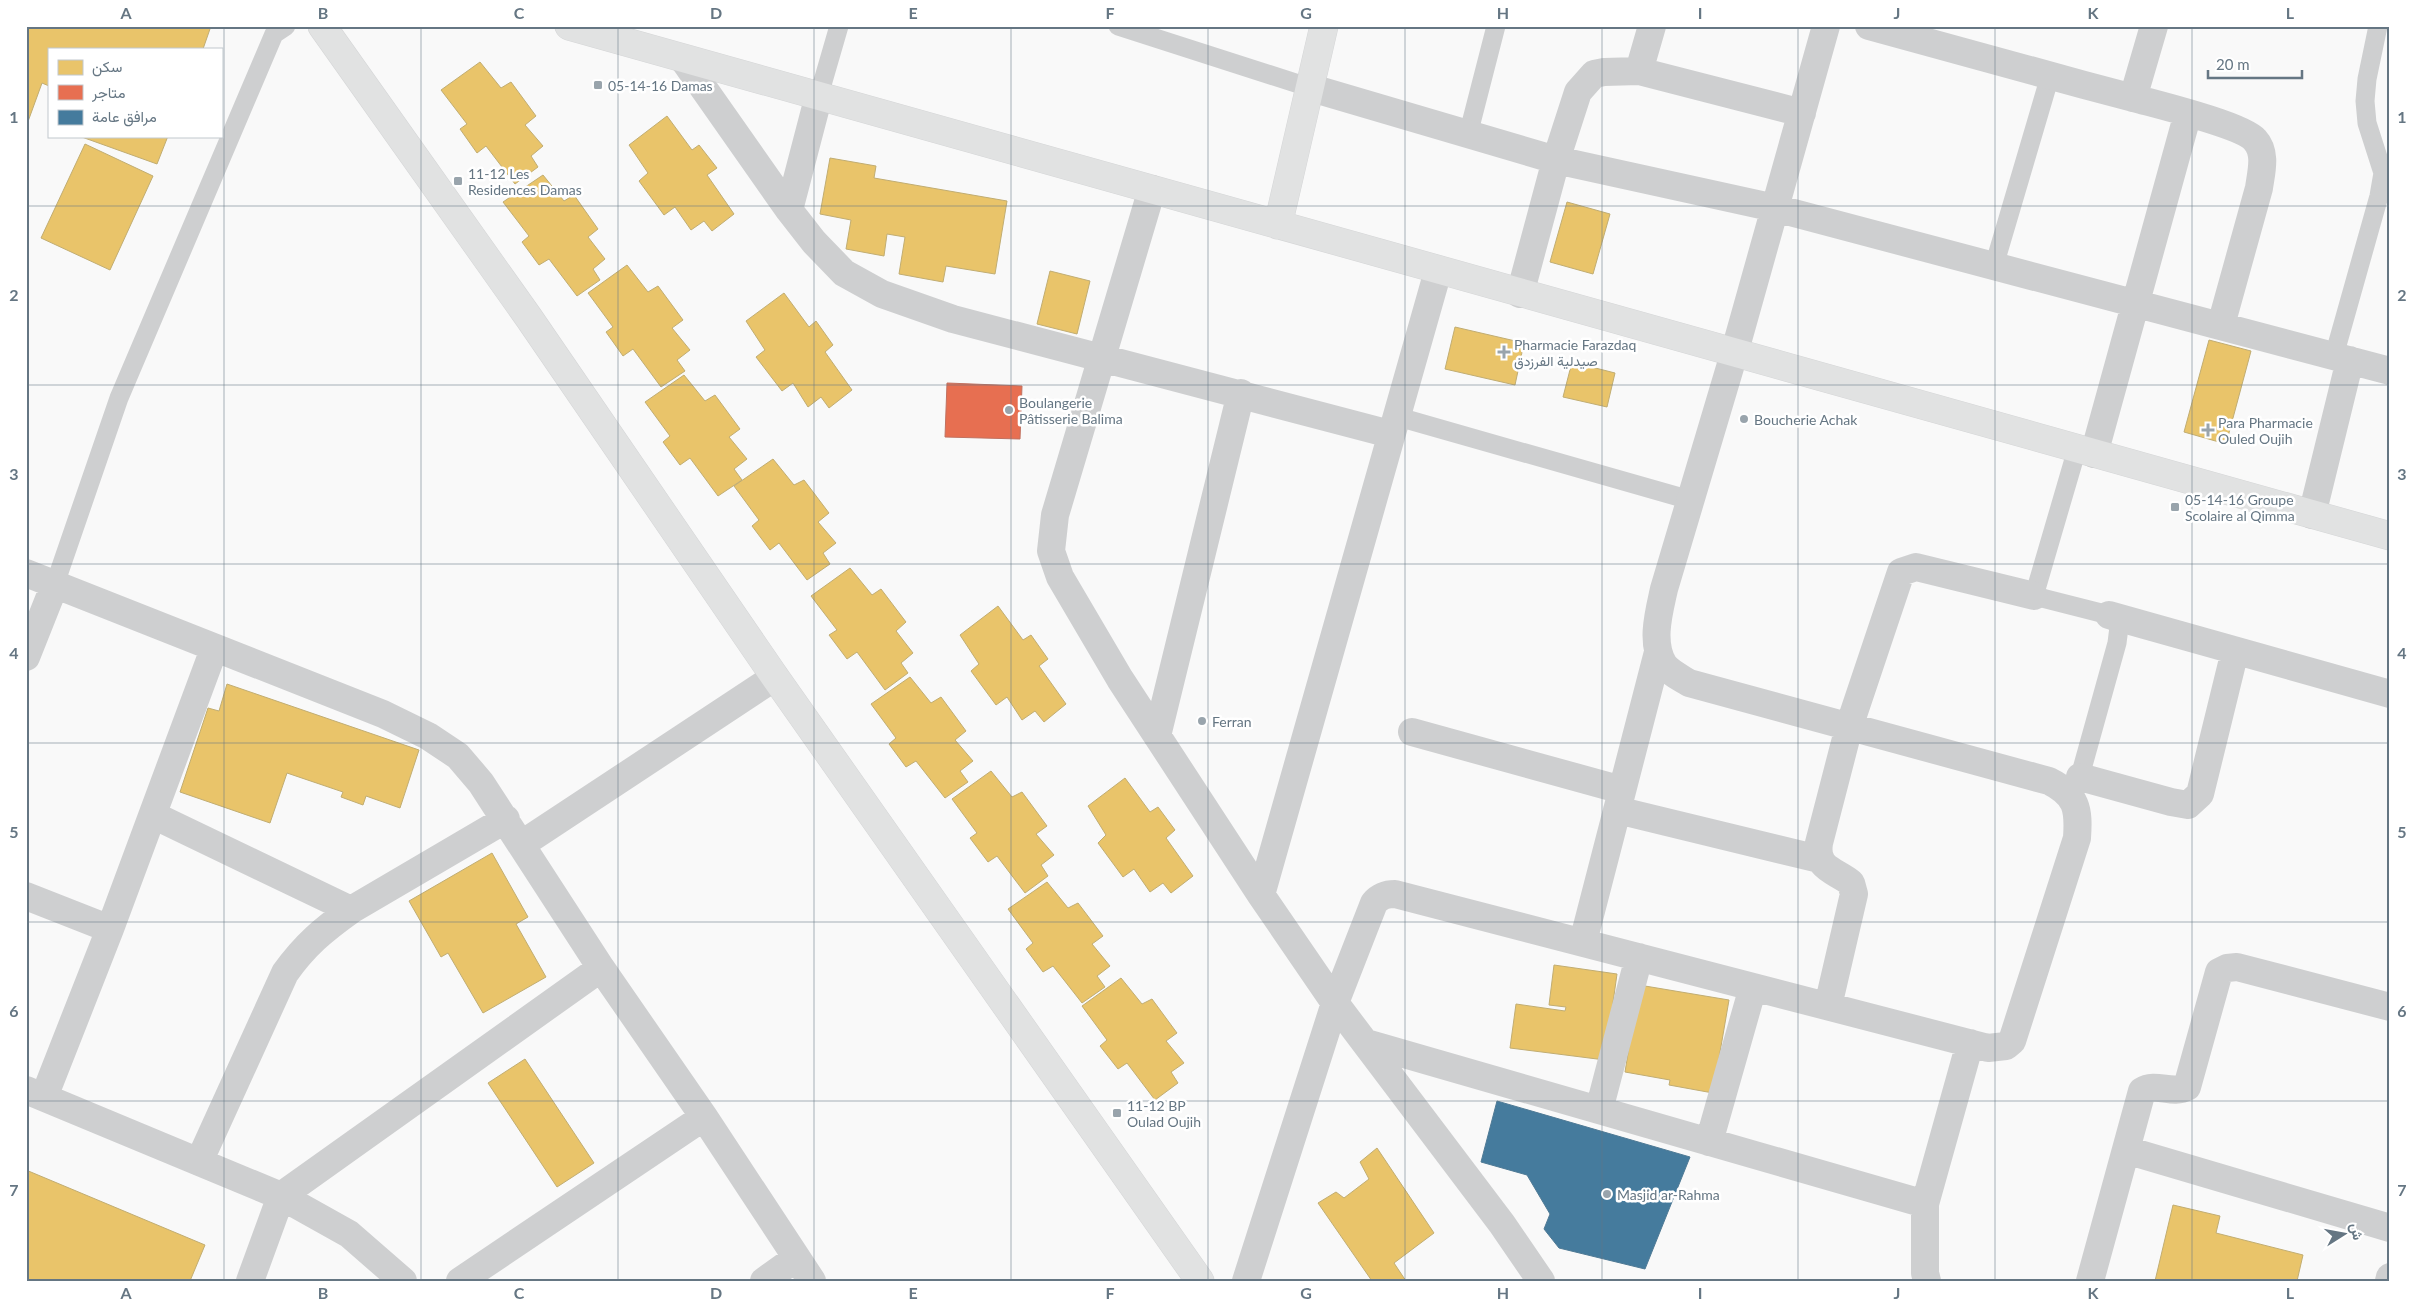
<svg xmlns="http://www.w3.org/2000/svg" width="2416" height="1307" viewBox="0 0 2416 1307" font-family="Lato,Vazirmatn,sans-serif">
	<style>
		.homes { fill: #e9c46a; stroke: #c1ad72 }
		.shops { fill: #e76f51; stroke: #c07160 }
		.public { fill: #457b9d; stroke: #4f7a95 }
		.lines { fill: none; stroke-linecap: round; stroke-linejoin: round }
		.secondary-casing { stroke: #d5d6d7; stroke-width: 29 }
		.lane { stroke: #cecfd0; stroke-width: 19 }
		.street { stroke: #cecfd0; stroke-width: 28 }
		.secondary { stroke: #e1e2e2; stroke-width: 28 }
		.grid { fill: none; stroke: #657683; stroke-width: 1; stroke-opacity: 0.55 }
		.poi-dot { fill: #99a4ac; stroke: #fff; stroke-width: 2 }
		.labels { text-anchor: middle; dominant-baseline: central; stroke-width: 5; stroke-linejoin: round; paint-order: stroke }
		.poi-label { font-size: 14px; fill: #657683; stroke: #fff; text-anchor: start }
		.neatline { fill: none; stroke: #657683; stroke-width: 2 }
		.grid-label { font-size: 16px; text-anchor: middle; font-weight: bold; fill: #657683 }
	</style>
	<rect width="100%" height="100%" fill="#f9f9f9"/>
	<path class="homes" d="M26 26H211L203 49H49V86L42 83 26 127Z
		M480 62 501 88 511 82 536 116 525 125 543 146 531 156 538 167 515 184 486 146 477 153 460 129 467 124 441 90Z
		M667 116 692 150 699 145 717 168 707 175 734 214 712 231 704 221 691 230 675 207 664 215 639 181 648 173 629 145Z
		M79 136H168L157 164Z
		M85 144 153 176 110 270 41 238Z
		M830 158 876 166 874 178 1007 201 995 274 946 266 943 282 899 274 905 237 887 234 884 256 846 249 851 220 820 214Z
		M543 175 564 201 574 195 598 229 588 237 605 259 593 269 600 280 577 296 549 259 539 265 522 242 529 236 503 202Z
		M1567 202 1610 214 1593 274 1550 262Z
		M627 265 648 292 658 286 683 320 672 328 690 350 677 360 685 371 661 387 633 349 623 356 606 332 613 327 588 293Z
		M1050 271 1090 281 1077 334 1037 324Z
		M784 293 809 327 816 321 833 345 825 352 852 390 829 408 821 397 808 407 793 383 782 391 756 357 765 350 746 321Z
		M1455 327 1524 343 1515 385 1445 369Z
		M2209 340 2251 351 2226 444 2184 432Z
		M1572 362 1615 373 1607 407 1563 397Z
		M684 375 705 401 715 395 740 429 729 437 747 459 734 469 742 480 718 496 690 458 680 465 663 442 670 436 645 402Z
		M773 459 794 485 804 480 829 513 818 522 836 543 823 553 830 564 807 580 779 543 770 550 752 526 759 520 734 486Z
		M850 568 872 595 881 589 906 622 896 631 913 653 901 663 908 673 885 690 857 652 847 659 829 635 837 630 811 596Z
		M998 606 1023 640 1031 635 1048 659 1039 666 1066 704 1044 722 1035 711 1022 720 1007 697 996 705 971 671 979 664 960 635Z
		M910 677 931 703 941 697 966 731 955 740 973 761 960 771 968 782 945 798 916 761 906 767 889 744 896 738 871 704Z
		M227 684 419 750 400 808 366 796 363 805 341 797 343 792 287 773 270 823 180 792 208 708 219 711Z
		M991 771 1012 797 1022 792 1047 826 1036 834 1054 855 1041 865 1048 876 1025 893 997 856 988 862 970 838 977 833 952 799Z
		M1125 778 1150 812 1158 807 1175 830 1166 838 1193 876 1171 893 1163 883 1150 892 1134 869 1123 877 1098 843 1106 835 1088 806Z
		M492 853 528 917 516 924 546 977 483 1013 448 953 441 957 409 901Z
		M1047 882 1068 908 1078 903 1103 936 1092 944 1110 966 1097 976 1105 987 1082 1003 1053 966 1043 972 1026 949 1033 943 1008 909Z
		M1554 965 1617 974 1605 1060 1510 1048 1516 1004 1565 1011 1566 1007 1549 1005Z
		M1121 978 1142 1004 1152 999 1177 1033 1166 1041 1184 1063 1171 1072 1178 1083 1155 1100 1127 1063 1118 1069 1100 1046 1107 1040 1082 1006Z
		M1639 985 1729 1000 1713 1093 1669 1085 1670 1080 1625 1072Z
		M525 1059 594 1163 557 1187 488 1083Z
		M1377 1148 1434 1233 1394 1263 1406 1281H1372L1318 1203 1336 1192 1344 1198 1369 1179 1360 1162Z
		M26 1170 205 1245 190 1281H26Z
		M2173 1205 2220 1216 2216 1233 2303 1255 2297 1281H2155Z"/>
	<path class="shops" d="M947 383 1022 386 1020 439 945 437Z"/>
	<path class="public" d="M1497 1101 1690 1157 1645 1269 1559 1248 1544 1229 1550 1214 1527 1175 1481 1162Z"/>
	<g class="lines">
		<defs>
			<path id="secondary" d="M322 26 529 318 775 677 1200 1281
				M569 26 2390 536
				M1278 225 1324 26"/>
		</defs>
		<use href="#secondary" class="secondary-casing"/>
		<path class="lane" d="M1118 26 1308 87
			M819 95 839 26
			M1468 135 1496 26
			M1994 266 2050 76
			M2334 356 2379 196 2383 173 2367 123 2365 101 2367 79 2378 26
			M1395 416 1690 500
			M2077 449 2034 596 2109 615 2119 627 2117 643 2077 787
			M55 584 119 398 274 34 286 26"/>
		<path class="street" d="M1869 26C1959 51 2050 76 2141 100 2163 106 2243 126 2255 140 2267 153 2261 173 2259 188L2221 325
			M683 59 789 210 814 242 844 273 882 294 953 319 1390 434
			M1639 71 1652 26
			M1308 87 1556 160 1775 208 2390 371
			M2133 98 2154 26
			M1152 189 1055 515 1051 551 1060 577 1120 679 1261 895 1335 1003 1502 1224 1541 1281
			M789 210 819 95
			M1520 294 1556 160 1578 92 1594 74 1604 72 1639 71 1802 113
			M2094 454 2188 113
			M2312 515 2350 360
			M26 573 383 714 428 736 458 756 481 783 601 968 704 1117 812 1281
			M2109 615 2390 694
			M26 657 55 584
			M1412 732 1622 790
			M1157 736 1241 393
			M2080 777 2171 802 2188 805 2200 794 2235 651
			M1617 810 1819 859
			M153 815 351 910 506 819
			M522 844 775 677
			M1261 895C1321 688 1377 479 1438 271
			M26 896 110 929 214 649
			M1583 942 1658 652
			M1828 1006 1854 894 1851 883C1835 870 1815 869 1819 843L1849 727 1901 572 1916 567 2034 596
			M1366 1043 1925 1204
			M26 1090 281 1196 349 1234 403 1281
			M44 1097 110 929
			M1599 1110 1639 957
			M1709 1142 1753 987
			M2126 1150 2390 1228
			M199 1162 285 973C305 945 323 930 351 910
			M250 1281 281 1196 601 968
			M460 1281 704 1117
			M764 1281 796 1258
			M1246 1281 1335 1003 1374 903C1380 896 1386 894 1395 894L1988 1048 2006 1046 2012 1041 2077 838C2079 809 2077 795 2049 781L1689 683C1681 678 1669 672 1664 665 1650 643 1659 612 1664 589L1734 354 1826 26
			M1927 1281 1925 1273V1204L1970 1043
			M2090 1281 2142 1091C2156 1082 2172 1095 2187 1087L2219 972 2227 968 2237 967 2390 1007
			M2389 1281 2390 1277"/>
		<use href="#secondary" class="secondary"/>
	</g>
	<path class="grid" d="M224 26V1281M421 26V1281M618 26V1281M814 26V1281M1011 26V1281M1208 26V1281M1405 26V1281M1602 26V1281M1798 26V1281M1995 26V1281M2192 26V1281M26 206H2390M26 385H2390M26 564H2390M26 743H2390M26 922H2390M26 1101H2390"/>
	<g class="poi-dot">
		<rect x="593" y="80" width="10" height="10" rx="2.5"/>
		<rect x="453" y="176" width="10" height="10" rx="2.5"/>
		<path d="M1501.5 344.5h5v5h5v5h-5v5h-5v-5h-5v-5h5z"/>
		<circle cx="1009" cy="410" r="5"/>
		<circle cx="1744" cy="419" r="5"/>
		<path d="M2205.5 422.5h5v5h5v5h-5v5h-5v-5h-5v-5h5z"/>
		<rect x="2170" y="502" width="10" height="10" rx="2.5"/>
		<circle cx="1202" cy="721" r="5"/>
		<rect x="1112" y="1108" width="10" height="10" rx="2.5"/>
		<circle cx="1607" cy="1194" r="5"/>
	</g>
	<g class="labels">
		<g class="poi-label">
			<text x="608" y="85">05-14-16 Damas</text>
			<text x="468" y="173">11-12 Les<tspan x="468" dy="16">Residences Damas</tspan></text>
			<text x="1514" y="344">Pharmacie Farazdaq<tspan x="1514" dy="16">صيدلية الفرزدق</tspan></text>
			<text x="1019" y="402">Boulangerie<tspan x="1019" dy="16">Pâtisserie Balima</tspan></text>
			<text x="1754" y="419">Boucherie Achak</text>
			<text x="2218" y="422">Para Pharmacie<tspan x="2218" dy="16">Ouled Oujih</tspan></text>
			<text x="2185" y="499">05-14-16 Groupe<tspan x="2185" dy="16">Scolaire al Qimma</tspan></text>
			<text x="1212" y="721">Ferran</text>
			<text x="1127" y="1105">11-12 BP<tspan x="1127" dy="16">Oulad Oujih</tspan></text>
			<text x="1617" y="1194">Masjid ar-Rahma</text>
		</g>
	</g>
	<rect width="2416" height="1307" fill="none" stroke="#ffffff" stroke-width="55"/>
	<rect x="48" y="48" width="175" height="90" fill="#ffffff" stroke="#c1c8cd"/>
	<rect x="58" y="60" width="25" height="15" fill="#e9c46a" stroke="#c1c8cd"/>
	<text x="92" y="72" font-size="15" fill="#657683">سكن</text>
	<rect x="58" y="85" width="25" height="15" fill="#e76f51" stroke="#c1c8cd"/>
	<text x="92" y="98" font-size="15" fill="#657683">متاجر</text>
	<rect x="58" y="110" width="25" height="15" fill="#457b9d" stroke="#c1c8cd"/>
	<text x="92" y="122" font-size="15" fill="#657683">مرافق عامة</text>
	<g transform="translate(2344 1234) rotate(79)" stroke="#ffffff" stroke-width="4" paint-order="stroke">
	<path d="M0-4L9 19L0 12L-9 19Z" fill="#657683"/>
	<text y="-8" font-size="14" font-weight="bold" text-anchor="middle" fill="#657683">ش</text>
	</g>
	<path d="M2208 70v8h94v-8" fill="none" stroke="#657683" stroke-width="2.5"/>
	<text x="2216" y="70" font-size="15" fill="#657683" stroke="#ffffff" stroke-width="4" paint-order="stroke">20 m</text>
	<rect x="28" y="28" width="2360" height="1252" class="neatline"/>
	<g class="grid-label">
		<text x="126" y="19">A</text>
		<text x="323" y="19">B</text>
		<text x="519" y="19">C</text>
		<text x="716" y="19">D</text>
		<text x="913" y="19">E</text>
		<text x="1110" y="19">F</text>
		<text x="1306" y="19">G</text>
		<text x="1503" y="19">H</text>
		<text x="1700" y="19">I</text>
		<text x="1897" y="19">J</text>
		<text x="2093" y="19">K</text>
		<text x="2290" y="19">L</text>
		<text x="14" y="123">1</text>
		<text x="2402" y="123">1</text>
		<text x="14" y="301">2</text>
		<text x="2402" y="301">2</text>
		<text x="14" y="480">3</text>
		<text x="2402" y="480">3</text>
		<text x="14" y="659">4</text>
		<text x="2402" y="659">4</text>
		<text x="14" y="838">5</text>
		<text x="2402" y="838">5</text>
		<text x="14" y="1017">6</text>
		<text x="2402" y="1017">6</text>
		<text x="14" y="1196">7</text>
		<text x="2402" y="1196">7</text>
		<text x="126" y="1299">A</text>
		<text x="323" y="1299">B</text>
		<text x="519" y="1299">C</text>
		<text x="716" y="1299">D</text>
		<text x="913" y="1299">E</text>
		<text x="1110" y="1299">F</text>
		<text x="1306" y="1299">G</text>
		<text x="1503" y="1299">H</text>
		<text x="1700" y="1299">I</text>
		<text x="1897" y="1299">J</text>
		<text x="2093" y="1299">K</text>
		<text x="2290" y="1299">L</text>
	</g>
</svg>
